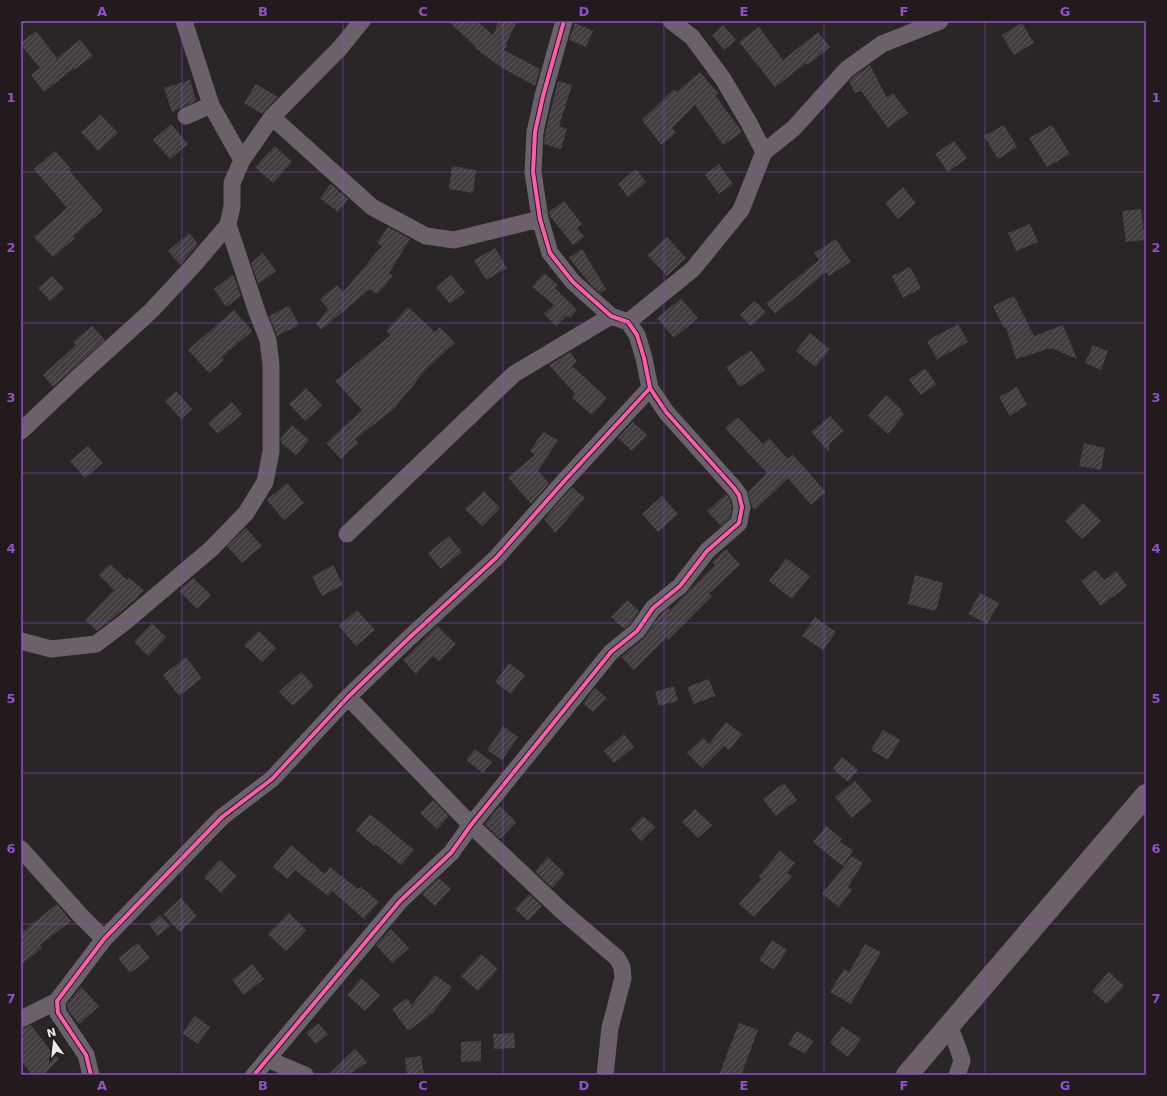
<svg xmlns="http://www.w3.org/2000/svg" width="1167" height="1096" viewBox="0 0 1167 1096" font-family="'DejaVu Sans',sans-serif">
	<style>
		.building { fill: url(#building-hatch) }
		.lines { fill: none; stroke-linecap: round; stroke-linejoin: round }
		.minor { stroke: #6c606a; stroke-width: 17 }
		.primary { stroke: #6e606b; stroke-width: 22 }
		.cycleway-casing { stroke: #221a1e; stroke-width: 6 }
		.cycleway { stroke: #f560ab; stroke-width: 4 }
		.grid { fill: none; stroke: #9251c8; stroke-width: 1; stroke-opacity: 0.55 }
		.neatline { fill: none; stroke: #9251c8; stroke-width: 1.5 }
		.grid-label { font-size: 13px; text-anchor: middle; font-weight: bold; fill: #9251c8 }
	</style>
	<defs>
		<pattern id="building-hatch" width="6" height="6" patternUnits="userSpaceOnUse"><rect width="6" height="6" fill="#423e3f"/><path d="M-1 1l2-2M0 6l6-6M5 7l2-2" fill="none" stroke="#5e5a5b"/></pattern>
	</defs>
	<rect width="100%" height="100%" fill="#2a2527"/>
	<path class="building" d="M448 21H477L493 35 499 21H517L506 44 507 45 504 50 540 69 535 86 502 68 475 48 476 47Z
		M575 23 593 31 586 47 569 40Z
		M1022 23 1034 43 1014 55 1002 35Z
		M723 25 736 40 724 50 712 35Z
		M759 27 783 60 818 32 830 47 808 65 806 63 775 87 739 42Z
		M36 31 57 58 80 40 93 56 75 69 74 68 44 92 31 75 40 68 21 45V43Z
		M870 65 887 98 893 93 908 113 888 128 861 91 855 93 849 82 854 76Z
		M700 72 718 93 715 95 742 132 723 145 695 105 672 128 676 133 661 145 642 120 674 89 677 92Z
		M190 80 196 101 172 112 164 88Z
		M558 81 572 85 559 126 567 129 561 149 544 144 545 133Z
		M256 84 278 97 262 114 244 103Z
		M101 115 118 133 98 151 81 132Z
		M171 124 188 144 170 159 153 140Z
		M1004 125 1017 147 998 159 984 136Z
		M1052 125 1070 154 1047 167 1029 138Z
		M954 141 967 158 948 172 935 154Z
		M275 146 292 162 273 183 255 167Z
		M55 151 71 169 69 170 103 210 73 236 75 238 53 257 34 237 67 208 34 169Z
		M719 164 733 184 719 194 705 175Z
		M452 166 476 170 473 193 449 189Z
		M636 169 646 182 628 197 618 184Z
		M331 184 348 199 338 212 320 198Z
		M903 187 916 203 898 219 885 203Z
		M564 201 582 224 577 228 584 237 573 245 550 216 549 212Z
		M1141 209 1145 240 1126 242 1122 211Z
		M1030 224 1038 242 1016 251 1008 233Z
		M388 227 410 239 389 273 393 276 377 294 370 289 321 330 316 324 328 309 320 299 337 285 343 292 382 246 377 243Z
		M189 233 198 244 180 265 168 251Z
		M667 237 686 258 667 276 647 255Z
		M836 239 851 262 829 276 826 272 775 314 766 303 819 260 814 253Z
		M495 248 507 268 486 280 474 260Z
		M582 249 606 289 600 293 590 284 569 258Z
		M263 253 276 271 260 283H258L251 263Z
		M910 267 921 288 903 298 892 276Z
		M544 273 558 285 555 288 577 310 570 318 566 316 556 326 544 314 554 305 532 287Z
		M232 275 234 276 241 296 226 307 214 289Z
		M451 275 465 292 450 304 436 287Z
		M52 276 64 289 50 301 38 288Z
		M1014 296 1034 336 1063 325 1077 359 1051 348 1016 359 1006 327 1004 328 993 306Z
		M681 299 698 318 674 338 657 318Z
		M755 301 766 312 751 326 740 315Z
		M289 306 299 325 277 336 269 316Z
		M408 307 435 332 440 327 455 343 426 369 394 409 355 439 358 443 341 459 326 443 362 410 335 381 391 335 386 331Z
		M234 310 252 331 222 357 224 360 209 373 188 350Z
		M958 324 968 342 937 359 927 341Z
		M92 326 105 340 53 387 43 375 76 345 73 342Z
		M810 333 830 349 815 367 796 351Z
		M1093 345 1108 351 1101 370 1085 363Z
		M751 350 765 370 740 387 726 367Z
		M570 352 577 361 572 366 607 398 592 415 572 398 575 394 549 365Z
		M925 368 936 384 921 395 909 380Z
		M1017 387 1027 405 1010 416 999 397Z
		M306 388 322 405 305 421 289 404Z
		M176 391 192 409 181 419 165 401Z
		M886 395 902 410 900 411 904 414 888 434 868 416Z
		M232 402 242 414 218 434 208 423Z
		M830 416 844 431 829 444V452L811 432Z
		M738 417 763 444 769 438 788 459 793 455 826 492 811 505 788 478 755 510 752 507 748 492 767 473 725 428Z
		M633 422 647 435 632 451 618 438Z
		M292 425 309 440 296 455 281 443V438Z
		M543 432 558 440 538 471 549 483 531 504 508 477 535 455 530 451Z
		M1084 443 1105 448 1101 470 1079 466Z
		M88 446 103 463 85 478 70 461Z
		M287 483 304 503 284 520 267 500Z
		M572 487 585 498 555 533 544 519Z
		M484 491 500 508 482 526 465 509Z
		M726 494 730 499 732 507 730 518 721 526 707 511Z
		M662 496 678 514 658 532 642 514Z
		M1083 503 1101 521 1082 539 1065 521Z
		M246 528 262 546 242 563 227 546Z
		M449 536 462 552 441 569 428 553Z
		M726 549 740 565 709 593 712 596 668 640 666 638 634 670 621 657 643 639 660 615 668 608 670 610 715 565 712 562Z
		M786 558 810 576 792 599 769 581Z
		M110 564 127 580 129 578 144 590 136 599 97 631 85 620 114 590 99 575Z
		M333 565 343 585 322 596 312 577Z
		M1095 570 1105 580 1116 571 1127 586 1101 606 1081 581Z
		M915 575 943 583 936 611 908 604Z
		M193 578 211 595 197 609 179 591Z
		M980 593 999 603 987 624 968 614Z
		M627 600 639 611 630 624 624 629 611 617Z
		M357 610 375 630 356 646 339 626Z
		M815 617 836 632 823 650 802 636Z
		M152 623 166 637 148 656 134 642Z
		M437 626 456 644 439 661 433 656 416 674 403 660Z
		M259 631 276 648 262 662 244 645Z
		M186 657 202 678 179 696 163 675Z
		M509 663 525 675 511 694 495 682Z
		M301 672 314 686 293 706 279 692Z
		M709 679 715 696 694 704 687 687Z
		M674 686 678 701 659 706 655 692Z
		M595 688 607 698 593 712 583 703Z
		M726 722 742 734 729 750 724 746 702 768 687 753 703 738 709 744Z
		M503 726 518 737 502 760 487 750Z
		M883 730 900 740 888 760 871 750Z
		M624 734 634 747 614 763 604 751Z
		M475 749 492 762 483 773 466 760Z
		M842 757 858 770 848 782 833 769Z
		M855 781 872 801 852 818 835 797Z
		M784 783 797 800 776 816 763 799Z
		M433 800 449 816 437 829 420 813Z
		M500 806 516 822 500 839 485 824Z
		M695 809 712 825 698 838 682 822Z
		M370 814 414 850 401 865 375 844 374 846 356 830Z
		M643 816 655 827 641 841 630 829Z
		M826 826 842 839 840 842 853 850 843 866 836 861 813 842Z
		M291 845 325 874 330 867 358 889 361 887 379 902 364 919 332 891 328 896 295 870 287 879 273 867Z
		M780 851 795 863 787 873 792 876 754 917 739 904 761 879 758 877Z
		M852 856 863 863 848 887 852 890 839 907 822 894Z
		M548 857 565 874 552 888 535 871Z
		M220 860 237 876 221 893 204 877Z
		M439 878 451 889 435 906 422 894Z
		M529 894 542 906 528 921 515 909Z
		M181 898 197 916 180 932 163 914Z
		M57 904 71 921 40 945 42 948 21 965V933Z
		M289 913 306 930 286 951 268 934Z
		M160 915 170 926 158 936 149 925Z
		M391 929 409 948 392 963 376 945Z
		M772 940 787 950 774 970 759 960Z
		M138 943 150 958 130 973 118 958Z
		M865 944 881 952 851 1004 830 992 844 969 849 972Z
		M481 954 498 969 478 991 461 976Z
		M252 964 264 979 244 995 232 980Z
		M1109 972 1124 986 1107 1004 1092 991Z
		M435 975 452 987 433 1013 408 1031 392 1009 407 998 412 1005Z
		M361 978 380 995 365 1011 347 995Z
		M81 987 99 1006 79 1024 68 1010 67 1004Z
		M195 1016 210 1027 198 1044 182 1033Z
		M318 1023 328 1034 316 1044 306 1033Z
		M739 1023 758 1030 741 1075H719Z
		M31 1025 50 1050 59 1059 43 1075H32L21 1060V1029Z
		M842 1026 861 1039 848 1057 830 1043Z
		M797 1031 813 1041 805 1054 788 1044Z
		M514 1033 515 1048 494 1049 493 1034Z
		M481 1041V1061L461 1062V1042Z
		M355 1049 367 1062 349 1075H328Z
		M421 1056 424 1075H407L405 1058Z"/>
	<g class="lines">
		<path class="minor" d="M184 21 211 105 242 160
			M671 21 692 37 723 79 749 123 764 152
			M186 116 211 105
			M272 117 372 207 426 236 454 240 540 219
			M628 322 693 269 741 210 764 152 794 128 847 69 882 44 940 21
			M21 431 74 381 151 311 192 267 228 225 232 206V183L242 160 272 117 340 48 362 21
			M347 534 514 374 611 316
			M21 641 51 649 96 644 125 622 211 549 246 513 265 482 271 452V365L268 340 257 312 228 225
			M348 697 471 825 562 911 617 958 622 967 623 978 610 1028 605 1075
			M21 849 80 915 104 939
			M21 1019 57 1001
			M949 1025 959 1051 962 1061 957 1075
			M267 1059 305 1075
			M91 1075 86 1055 58 1013 57 1001 104 939 222 817 272 779 348 697 409 638 496 558 567 478 650 388
			M254 1075 400 901 451 853 471 825 611 652 637 631 653 608 680 586 707 551 739 523 742 507 739 495 734 488 666 412 650 388 644 358 637 335 628 322 611 316 573 282 550 253 540 219 533 172 535 132 543 96 564 21"/>
		<path class="primary" d="M907 1075 1146 795"/>
		<defs>
			<path id="cycleway" d="M91 1075 86 1055 58 1013 57 1001 104 939 222 817 272 779 348 697 409 638 496 558 567 478 650 388
				M254 1075 400 901 451 853 471 825 611 652 637 631 653 608 680 586 707 551 739 523 742 507 739 495 734 488 666 412 650 388 644 358 637 335 628 322 611 316 573 282 550 253 540 219 533 172 535 132 543 96 564 21"/>
		</defs>
		<use href="#cycleway" class="cycleway-casing"/>
		<use href="#cycleway" class="cycleway"/>
	</g>
	<path class="grid" d="M182 21V1075M343 21V1075M503 21V1075M664 21V1075M824 21V1075M985 21V1075M21 172H1146M21 323H1146M21 473H1146M21 623H1146M21 773H1146M21 924H1146"/>
	<rect width="1167" height="1096" fill="none" stroke="#221a1e" stroke-width="44"/>
	<g transform="translate(54 1042) rotate(345)" stroke="#221a1e" stroke-width="3" paint-order="stroke">
	<path d="M0-3L7 15L0 10L-7 15Z" fill="#ede7ea"/>
	<text y="-6" font-size="11" font-weight="bold" text-anchor="middle" fill="#ede7ea">N</text>
	</g>
	<rect x="22" y="22" width="1123" height="1052" class="neatline"/>
	<g class="grid-label">
		<text x="102" y="16">A</text>
		<text x="263" y="16">B</text>
		<text x="423" y="16">C</text>
		<text x="584" y="16">D</text>
		<text x="744" y="16">E</text>
		<text x="904" y="16">F</text>
		<text x="1065" y="16">G</text>
		<text x="11" y="102">1</text>
		<text x="1156" y="102">1</text>
		<text x="11" y="252">2</text>
		<text x="1156" y="252">2</text>
		<text x="11" y="402">3</text>
		<text x="1156" y="402">3</text>
		<text x="11" y="553">4</text>
		<text x="1156" y="553">4</text>
		<text x="11" y="703">5</text>
		<text x="1156" y="703">5</text>
		<text x="11" y="853">6</text>
		<text x="1156" y="853">6</text>
		<text x="11" y="1003">7</text>
		<text x="1156" y="1003">7</text>
		<text x="102" y="1090">A</text>
		<text x="263" y="1090">B</text>
		<text x="423" y="1090">C</text>
		<text x="584" y="1090">D</text>
		<text x="744" y="1090">E</text>
		<text x="904" y="1090">F</text>
		<text x="1065" y="1090">G</text>
	</g>
</svg>
